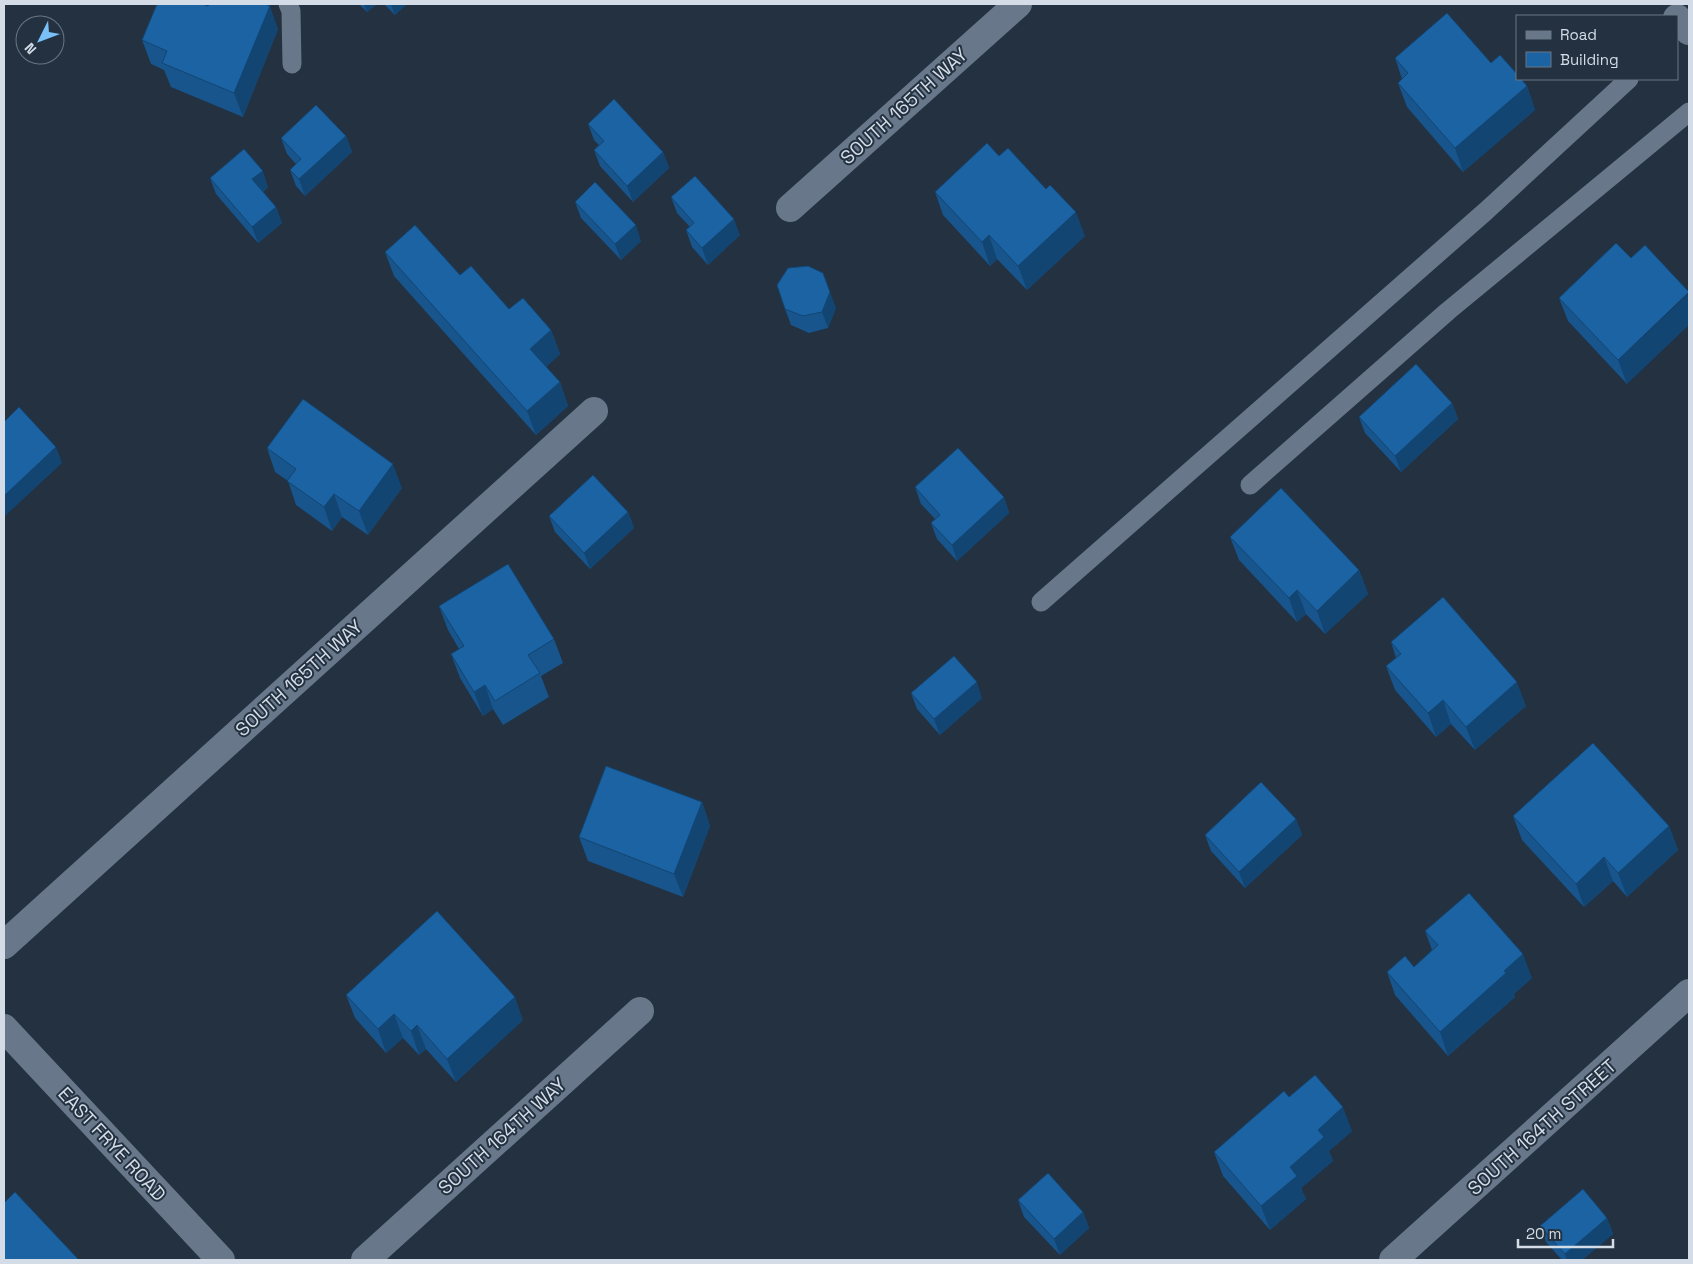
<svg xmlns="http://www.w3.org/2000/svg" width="1693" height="1264" viewBox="0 0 1693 1264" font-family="'Space Grotesk',sans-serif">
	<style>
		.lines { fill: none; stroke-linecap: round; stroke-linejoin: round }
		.lane { stroke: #68788a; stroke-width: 19 }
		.street { stroke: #68788a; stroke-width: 28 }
		.wall { fill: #17558c }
		.shaded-wall { fill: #134572 }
		.building { fill: #1b63a3; stroke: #134572 }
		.labels { text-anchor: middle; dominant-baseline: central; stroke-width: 4; stroke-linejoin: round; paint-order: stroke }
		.street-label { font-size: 19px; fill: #d4dde7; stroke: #233141 }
	</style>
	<rect width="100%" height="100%" fill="#233141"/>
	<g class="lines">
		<path class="lane" d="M288 4 291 11 292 64
			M1250 485 1448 311 1689 112
			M1041 602 1486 211 1629 79"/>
		<path class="street" d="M1677 18 1689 31
			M790 208 1018 4
			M4 945 594 411
			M4 1028 221 1260
			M365 1260 640 1011
			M1393 1260 1689 993"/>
	</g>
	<path class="wall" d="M359 4H377L367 12Z
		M384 4H407L395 15Z
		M208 6 278 29 243 117 171 87 164 70 151 64 142 40Z
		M1395 58 1491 63 1527 86 1535 110 1463 172 1407 107 1398 83 1402 79Z
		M588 124 663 152 669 168 633 202 600 166 594 150 599 145 594 140Z
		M346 136 352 152 305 196 296 186 290 170 296 164 287 154 281 138Z
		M999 156 1085 236 1027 290 997 259 990 266 943 215 935 192Z
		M210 178 268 187 263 192 276 207 282 223 258 243 216 194Z
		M671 197 740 235 708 265 692 247 686 230 690 227 677 213Z
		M575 202 641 241 621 260 581 218Z
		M385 252 460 275 509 309 551 330 560 354 546 367 560 382 568 406 536 435 394 276Z
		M1631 258 1627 384 1568 321 1559 298Z
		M836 308 828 328 809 333 791 325 785 309Z
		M1452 403 1458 419 1401 472 1365 433 1359 417Z
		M267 448 402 488 368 535 342 517 332 531 296 505 288 481 275 472Z
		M915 487 1004 497 1009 513 957 561 937 539 931 523 935 519 921 504Z
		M628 512 634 528 590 569 555 532 549 516Z
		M1230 537 1359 570 1368 594 1325 634 1306 614 1297 622 1239 560Z
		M439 606 554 639 563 663 541 676 549 697 503 725 493 709 483 716 460 678 451 654 459 649 448 630Z
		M1391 642 1526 706 1475 750 1451 724 1436 737 1395 690 1386 666 1396 658Z
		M911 693 982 698 940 735 917 709Z
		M702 802 710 826 683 897 588 861 579 837Z
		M1513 816 1669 826 1678 850 1627 897 1613 881 1584 907 1522 840Z
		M1296 819 1302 835 1245 888 1211 851 1205 835Z
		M1425 931 1532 978 1514 994 1515 997 1448 1056 1395 995 1387 972 1414 967 1432 950Z
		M346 995 523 1020 456 1082 426 1049 419 1055 403 1038 386 1053 355 1018Z
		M1289 1097 1352 1131 1329 1151 1333 1161 1301 1188 1306 1199 1270 1230 1223 1176 1214 1152Z
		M1018 1200 1083 1212 1089 1228 1060 1255 1024 1217Z
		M1607 1218 1613 1234 1582 1260H1562L1546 1242 1540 1226Z"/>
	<path class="shaded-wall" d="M364 4H377L367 12Z
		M391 4H407L395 15Z
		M270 6 278 29 243 117 234 93Z
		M1527 86 1535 110 1463 172 1455 148Z
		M346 136 352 152 305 196 299 179Z
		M663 152 669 168 633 202 627 186Z
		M263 171 268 187 258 195 252 179Z
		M276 207 282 223 258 243 252 227Z
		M1076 212 1085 236 1027 290 1018 266Z
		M734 219 740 235 708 265 702 248Z
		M636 225 641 241 621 260 615 244Z
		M989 235 997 259 990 266 982 242Z
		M830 292 836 308 828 328 822 312Z
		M1689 293V325L1627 384 1618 360Z
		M551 330 560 354 539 373 530 349Z
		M560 382 568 406 536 435 527 411Z
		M1452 403 1458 419 1401 472 1395 456Z
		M56 447 62 463 4 517V496Z
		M393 464 402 488 368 535 359 511Z
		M334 494 342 517 332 531 324 507Z
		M1004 497 1009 513 957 561 952 545Z
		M628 512 634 528 590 569 584 553Z
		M1359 570 1368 594 1325 634 1317 611Z
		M1297 590 1306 614 1297 622 1289 598Z
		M977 682 982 698 940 735 934 719Z
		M1517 682 1526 706 1475 750 1466 727Z
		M485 685 493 709 483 716 474 692Z
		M1443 700 1451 724 1436 737 1428 713Z
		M702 802 710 826 683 897 674 874Z
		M1296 819 1302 835 1245 888 1239 872Z
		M1669 826 1678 850 1627 897 1618 873Z
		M1604 857 1613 881 1584 907 1576 884Z
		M1523 954 1532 978 1514 994 1515 997 1448 1056 1440 1032 1504 971Z
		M515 997 523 1020 456 1082 447 1059Z
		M394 1014 403 1038 386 1053 378 1029Z
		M417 1025 426 1049 419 1055 411 1031Z
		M1343 1107 1352 1131 1329 1151 1333 1161 1301 1188 1306 1199 1270 1230 1261 1206 1318 1130Z
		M1083 1212 1089 1228 1060 1255 1054 1239Z
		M1607 1218 1613 1234 1582 1260H1567L1565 1254Z"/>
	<path class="building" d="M157 4H202L208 6 209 4H265L270 6 234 93 162 63 167 51 142 40Z
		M1447 13 1491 63 1500 55 1517 74V79H1521L1527 86 1455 148 1398 83 1408 73 1395 58Z
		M614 99 663 152 627 186 594 150 604 141 588 124Z
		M316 105 346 136 299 179 290 170 301 159 281 138Z
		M987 143 999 156 1008 148 1046 189 1050 185 1076 212 1018 266 989 235 982 242 935 192Z
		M244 149 263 171 252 179 276 207 252 227 210 178Z
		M695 176 734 219 702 248 686 230 694 223 671 197Z
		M595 182 636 225 615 244 575 202Z
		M415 225 460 275 471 266 509 309 523 298 551 330 530 349 560 382 527 411 385 252Z
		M1616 243 1631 258 1645 245 1689 292 1618 360 1559 298Z
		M808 266 823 273 830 292 822 312 803 316 785 309 777 285 788 268Z
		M1416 364 1452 403 1395 456 1359 417Z
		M303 399 393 464 359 511 334 494 324 507 287 481 296 469 267 448Z
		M19 407 56 447 4 496V422Z
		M958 448 1004 497 952 545 931 523 940 515 915 487Z
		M593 475 628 512 584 553 549 516Z
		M1281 488 1359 570 1317 611 1297 590 1289 598 1230 537Z
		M508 564 554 639 528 655 540 673 495 701 485 685 474 692 451 654 464 646 439 606Z
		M1443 597 1517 682 1466 727 1443 700 1428 713 1386 666 1401 654 1391 642Z
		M954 656 977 682 934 719 911 693Z
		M1593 743 1669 826 1618 873 1604 857 1576 884 1513 816Z
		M606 766 702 802 674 874 579 837Z
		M1261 782 1296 819 1239 872 1205 835Z
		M1469 893 1523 954 1504 971 1506 973 1440 1032 1387 972 1405 956 1414 967 1438 945 1425 931Z
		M437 911 515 997 447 1059 417 1025 411 1031 394 1014 378 1029 346 995Z
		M1315 1075 1343 1107 1318 1130 1324 1137 1290 1167 1297 1176 1261 1206 1214 1152 1284 1091 1289 1097Z
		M1048 1173 1083 1212 1054 1239 1018 1200Z
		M1583 1189 1607 1218 1565 1254 1540 1226Z
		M15 1192 79 1260H4V1203Z"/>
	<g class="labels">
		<g class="street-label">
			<text transform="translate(904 106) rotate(-42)">SOUTH 165TH WAY</text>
			<text transform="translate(299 678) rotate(-42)">SOUTH 165TH WAY</text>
			<text transform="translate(1542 1127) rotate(-42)">SOUTH 164TH STREET</text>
			<text transform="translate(502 1136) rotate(-42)">SOUTH 164TH WAY</text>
			<text transform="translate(112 1144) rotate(47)">EAST FRYE ROAD</text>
		</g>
	</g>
	<rect width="1693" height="1264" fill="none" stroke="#d4dde7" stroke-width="10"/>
	<rect x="1516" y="15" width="162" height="65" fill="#233141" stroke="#6a7683"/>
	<rect x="1526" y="31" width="25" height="8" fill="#68788a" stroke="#6a7683"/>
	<text x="1560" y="40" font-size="15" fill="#d4dde7">Road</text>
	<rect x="1526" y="52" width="25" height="15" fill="#1b63a3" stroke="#6a7683"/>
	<text x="1560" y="65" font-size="15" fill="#d4dde7">Building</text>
	<g transform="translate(40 40) rotate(228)"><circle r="24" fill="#233141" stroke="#6a7683"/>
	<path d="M0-4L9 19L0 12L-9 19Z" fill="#79bff8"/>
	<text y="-8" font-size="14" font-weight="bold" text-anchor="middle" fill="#d4dde7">N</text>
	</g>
	<path d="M1518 1239v8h95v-8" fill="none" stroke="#d4dde7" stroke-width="2.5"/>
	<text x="1526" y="1239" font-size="15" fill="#d4dde7" stroke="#233141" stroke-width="4" paint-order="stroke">20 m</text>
</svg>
